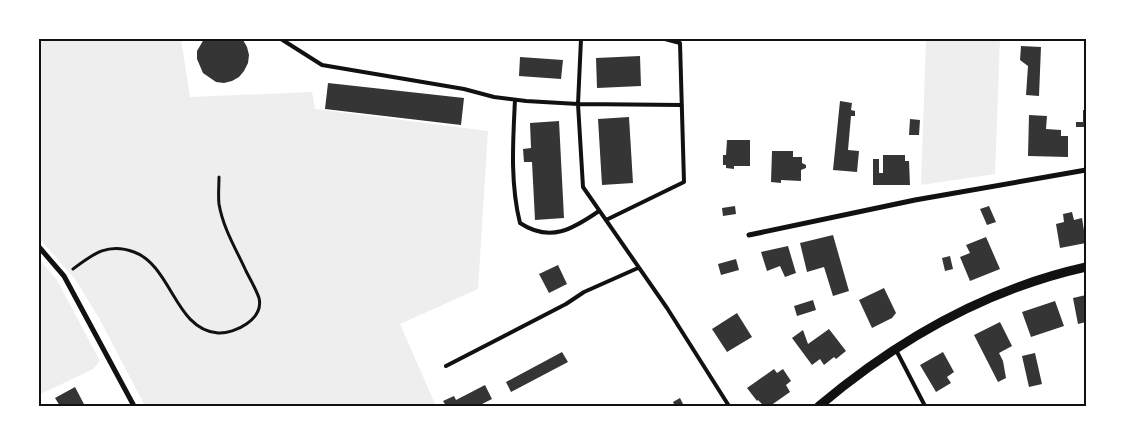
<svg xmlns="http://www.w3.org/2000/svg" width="1125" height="445" viewBox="0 0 1125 445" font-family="'Zilla Slab',serif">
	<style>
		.green { fill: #eee }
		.building { fill: #353535 }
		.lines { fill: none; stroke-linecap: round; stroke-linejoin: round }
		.path { stroke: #111; stroke-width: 3 }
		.service { stroke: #111; stroke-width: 4 }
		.minor { stroke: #111; stroke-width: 5 }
		.tertiary { stroke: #111; stroke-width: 9 }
		.neatline { fill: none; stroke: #111; stroke-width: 2 }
	</style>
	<rect width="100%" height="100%" fill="#fff"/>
	<path class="green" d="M39 39H181L190 97 312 92 315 109 488 131 478 289 400 324 436 406H145L99 318 75 279 39 238Z
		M926 39H1000L995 174 921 185Z
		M39 259 57 280 100 361 93 369 41 394 39 389Z"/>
	<path class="building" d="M204 39 243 40 247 47 249 55 248 63 244 71 239 77 232 81 224 83 216 82 203 73 197 59V51Z
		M1021 46 1041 47 1039 96 1026 95 1028 66 1020 60Z
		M640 56 641 86 597 88 596 58Z
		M520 57 563 60 561 79 519 76Z
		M328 83 464 98 461 125 325 109Z
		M840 101 852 103 851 110 855 111V116H851L848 150 859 151 857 172 833 170Z
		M1083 110H1086V140L1085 141 1084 127H1076V122H1083Z
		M1029 115 1047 116 1046 129 1061 130V136H1068V157L1028 156Z
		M629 117 633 183 602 185 598 119Z
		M910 119 920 120 919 135H909Z
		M559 121 564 218 535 220 532 162H524L523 149 531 148 530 123Z
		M727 140H750V166H734V169L726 168V165H723V155H726Z
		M772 151H793V157H802V163L806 165V168L801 170V181L781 180V183L771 182Z
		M883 155H905V161H909L910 185H873V159H879V173H883Z
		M735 206 736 214 723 216 722 208Z
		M989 206 996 222 987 225 980 209Z
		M1072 212 1074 220 1082 218 1086 243 1060 248 1056 224 1064 222 1063 214Z
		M833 235 849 291 833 296 824 267 807 272 800 243Z
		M986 237 1000 269 970 281 960 257 970 253 966 245Z
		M788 246 796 273 785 277 780 266 767 271 761 252Z
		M950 256 953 269 945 271 942 258Z
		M736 259 739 270 721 275 718 264Z
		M558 265 567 284 549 293 539 274Z
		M884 288 896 313 892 318 872 328 859 300Z
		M1086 295V322L1078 324 1073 298Z
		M813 300 816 310 797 316 794 306Z
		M1055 301 1064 326 1031 337 1022 312Z
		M737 313 752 337 727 352 712 329Z
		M1000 322 1012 346 999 353 1003 361 1006 378 998 382 974 335Z
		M829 329 846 351 836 359 834 357 824 365 820 359 812 365 792 338 803 330 808 344Z
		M562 352 568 362 511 392 506 382Z
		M943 352 954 372 947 377 951 383 936 392 920 365Z
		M1035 353 1042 384 1029 387 1022 356Z
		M774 369 777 373 783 369 791 381 786 385 790 392 770 406H764L758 400 757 401 747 388Z
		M485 385 492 399 478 406H446L443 401 454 396 456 400Z
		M75 387 85 406H60L55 398Z
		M680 398 684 406H675L673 402Z"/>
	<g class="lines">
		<path class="path" d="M73 269C93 254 108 242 134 252 172 266 175 330 218 333 235 334 264 319 259 298 256 289 250 279 246 271 236 249 223 228 219 204 218 196 219 186 219 177"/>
		<path class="service" d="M281 39 322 65 464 89 494 97 526 101 578 104 682 105
			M581 39 578 104 583 187 667 308 729 406
			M515 100C513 141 510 183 520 223 550 243 573 229 599 211
			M606 220 684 182 680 43 665 39
			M896 350 925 406
			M446 366 566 304 584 292 638 268"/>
		<path class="minor" d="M749 235 915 200 1086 170
			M39 247 64 276 134 406"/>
		<path class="tertiary" d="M819 406C896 341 987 289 1086 267"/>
	</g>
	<rect width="1125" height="445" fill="none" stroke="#ffffff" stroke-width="80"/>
	<rect x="40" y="40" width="1045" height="365" class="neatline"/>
</svg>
